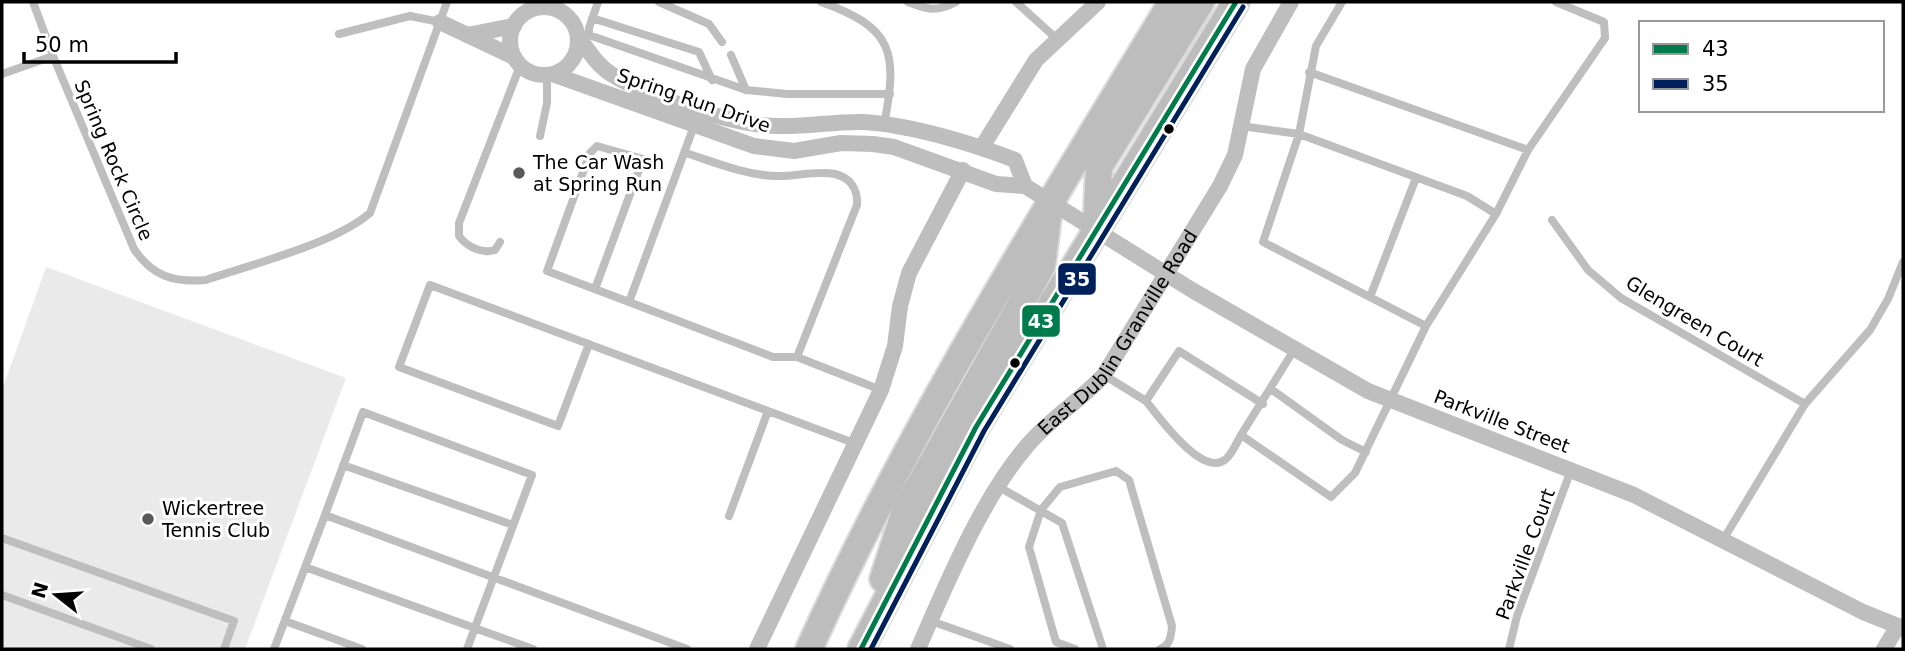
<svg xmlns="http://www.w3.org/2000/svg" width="1905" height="651" viewBox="0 0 1905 651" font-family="'DejaVu Sans',sans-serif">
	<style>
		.park { fill: #eaeaea }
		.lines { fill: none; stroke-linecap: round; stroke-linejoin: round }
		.primary-casing { stroke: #dbdbdb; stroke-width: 30 }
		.lane { stroke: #bebebe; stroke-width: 8 }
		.street { stroke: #bebebe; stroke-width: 16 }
		.primary { stroke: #bdbdbd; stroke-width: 26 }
		.bus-1-casing { stroke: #fff; stroke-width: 10 }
		.bus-2-casing { stroke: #fff; stroke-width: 10 }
		.bus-1 { stroke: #007b4b; stroke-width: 5 }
		.bus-2 { stroke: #00205b; stroke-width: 5 }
		.bus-dot { fill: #000; stroke: #fff; stroke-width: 2.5 }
		.poi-dot { fill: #595959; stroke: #fff; stroke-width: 2.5 }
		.labels { text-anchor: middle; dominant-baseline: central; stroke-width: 6; stroke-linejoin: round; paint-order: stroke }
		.street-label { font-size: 19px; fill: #000; stroke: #fff }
		.poi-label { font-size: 19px; fill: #000; stroke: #fff; text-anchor: start }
		.line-badge { stroke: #fff; stroke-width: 2.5 }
		.badge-label { font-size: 19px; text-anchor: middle; font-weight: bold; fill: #fff }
	</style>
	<rect width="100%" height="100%" fill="#fff"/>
	<path class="park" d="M46 267 346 378 245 649H2V390Z"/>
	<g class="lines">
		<defs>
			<path id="primary" d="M1096 230 1099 167 1201 2
				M883 579 905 511 1042 266 1048 217
				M809 649C911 424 1044 213 1172 2
				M861 649 976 427 1236 2"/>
		</defs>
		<use href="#primary" class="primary-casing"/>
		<path class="lane" d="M33 2 53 56 134 249C152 276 174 283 206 280 252 264 334 244 370 213L447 2
			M598 2 589 28V35L746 90 787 94H890
			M659 2 709 24 722 42
			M821 2C894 28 898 52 884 125
			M908 2C928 10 937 12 956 2
			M1016 2 1057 39
			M1342 2 1316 46 1299 134 1263 242 1426 326 1496 214 1528 150
			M592 18 699 52 712 80
			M339 34 410 16 440 22
			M731 55 746 90
			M1309 72 1528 150 1605 38 1604 22 1556 2
			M2 74 53 56
			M694 126 629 302 773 357H797
			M1241 126 1299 134 1467 196 1496 214
			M540 136 547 103V76
			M686 153C714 162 745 175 775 176 794 177 816 170 835 174 851 178 858 190 857 205L797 357 881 390
			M1552 220 1588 270 1621 298 1805 404
			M500 242 495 250C482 254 467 247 459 236V223L520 66
			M595 289 643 159 597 146 590 153 547 271 629 302
			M1370 297 1416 178
			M589 344 558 426 399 367 430 285 854 443
			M1294 350 1241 435 1331 497 1355 473 1426 326
			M1104 375 1146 401 1179 351 1263 404
			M1271 389 1342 440 1366 452
			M1146 401C1159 417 1203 479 1226 459 1232 454 1237 442 1241 435
			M343 465 513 525
			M999 487 1062 523 1103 649
			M325 515 363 412 532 475 467 649
			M729 516 768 411
			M2 538 234 621 224 649
			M1723 540 1805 404 1870 330 1888 299 1903 262
			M305 567 533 649
			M2 595 151 649
			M285 621 362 649
			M931 621 1010 649
			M274 649 325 515 687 649
			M1075 649 1056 642 1029 547 1041 510 1060 487 1116 471 1129 480 1172 626C1171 637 1170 645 1160 649
			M1509 649 1517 616 1571 470"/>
		<g class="street">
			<circle cx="544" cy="41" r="34"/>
			<path d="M440 22 514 57"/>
			<path d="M467 35 514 26"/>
			<path d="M579 38C588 50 597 65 611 74 648 97 735 126 779 126 807 127 836 121 864 122 911 125 971 143 1015 160L1025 186"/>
			<path d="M555 75 754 146 794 151 841 143 873 144 894 147 996 184 1025 186 1192 290 1368 391 1634 495 1863 612 1903 628"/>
			<path d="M982 147 1036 60 1098 2"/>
			<path d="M757 649 881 390 895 346 900 306 909 273 963 170"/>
			<path id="s1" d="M918 649C946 585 981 500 1026 447 1048 420 1080 401 1104 375L1220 186 1235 155 1253 69 1291 2"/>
			<path d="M1884 649 1898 626"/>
		</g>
		<use href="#primary" class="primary"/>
		<defs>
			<path id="bus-1" d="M861 649 976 427 1236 2"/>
			<path id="bus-2" d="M871 649 984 431 1243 7"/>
		</defs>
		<use href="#bus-1" class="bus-1-casing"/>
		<use href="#bus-2" class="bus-2-casing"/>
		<use href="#bus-1" class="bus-1"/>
		<use href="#bus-2" class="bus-2"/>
	</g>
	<g class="bus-dot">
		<circle cx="1169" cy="129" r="6"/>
		<circle cx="1015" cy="363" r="6"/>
	</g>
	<g class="poi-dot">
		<circle cx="519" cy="173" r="7"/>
		<circle cx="148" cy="519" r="7"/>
	</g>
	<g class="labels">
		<g class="street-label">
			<text transform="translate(694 100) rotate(19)">Spring Run Drive</text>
			<text transform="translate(114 160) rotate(67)">Spring Rock Circle</text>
			<text transform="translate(1695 321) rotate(31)">Glengreen Court</text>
			<text stroke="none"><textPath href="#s1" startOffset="378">East Dublin Granville Road</textPath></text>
			<text transform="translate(1502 421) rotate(21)">Parkville Street</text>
			<text transform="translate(1525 554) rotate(-70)">Parkville Court</text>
		</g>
		<g class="poi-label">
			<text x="533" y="162">The Car Wash<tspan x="533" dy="22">at Spring Run</tspan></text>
			<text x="162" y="508">Wickertree<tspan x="162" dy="22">Tennis Club</tspan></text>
		</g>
	</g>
	<g class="line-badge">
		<rect x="1057" y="262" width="40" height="34" rx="7" fill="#00205b"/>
		<rect x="1021" y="304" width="40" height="34" rx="7" fill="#007b4b"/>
	</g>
	<g class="badge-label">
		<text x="1077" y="286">35</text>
		<text x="1041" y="328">43</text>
	</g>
	<rect width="1905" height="651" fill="none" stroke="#000000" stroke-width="7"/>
	<rect x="1639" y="21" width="245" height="91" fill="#ffffff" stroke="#999999" stroke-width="2"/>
	<rect x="1653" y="44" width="35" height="10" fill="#007b4b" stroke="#999999" stroke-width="2"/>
	<text x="1702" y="56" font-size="21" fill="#000000">43</text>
	<rect x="1653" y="79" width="35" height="10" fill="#00205b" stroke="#999999" stroke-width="2"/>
	<text x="1702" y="91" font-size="21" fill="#000000">35</text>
	<g transform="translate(56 595) rotate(287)" stroke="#ffffff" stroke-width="5" paint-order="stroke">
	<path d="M0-5L12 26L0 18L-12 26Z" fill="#000000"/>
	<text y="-10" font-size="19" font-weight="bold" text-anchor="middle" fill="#000000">N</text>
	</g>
	<path d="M24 52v10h152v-10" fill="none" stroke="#000000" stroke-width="3.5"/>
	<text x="35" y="52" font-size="21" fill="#000000" stroke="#ffffff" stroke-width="5" paint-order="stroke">50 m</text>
</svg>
